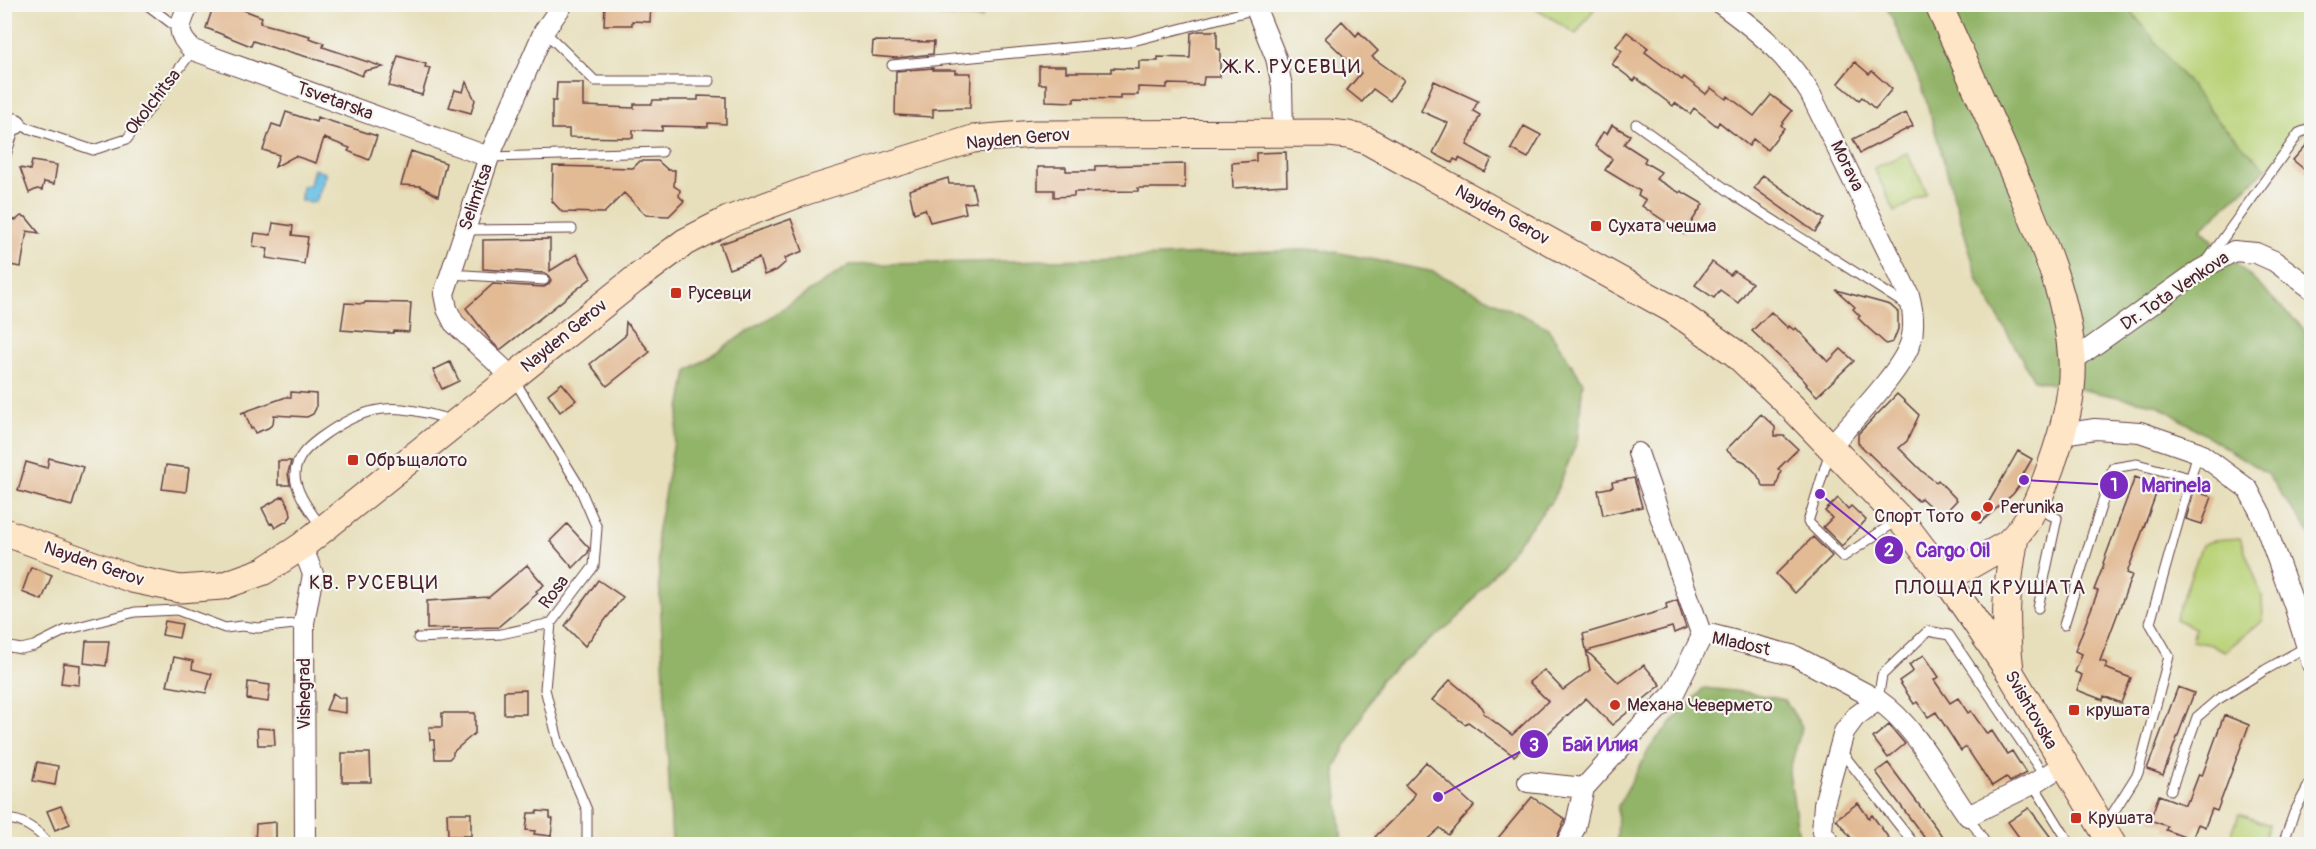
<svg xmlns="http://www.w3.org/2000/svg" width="2316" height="849" viewBox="0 0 2316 849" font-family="Pangolin,sans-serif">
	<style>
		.green { fill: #b9d277; stroke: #827851; stroke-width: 1.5 }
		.forest { fill: #92b468; stroke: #6e6a4a; stroke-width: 1.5 }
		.water { fill: #68c0e5; stroke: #597088; stroke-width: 1.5 }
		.building { fill: #e2ba94 }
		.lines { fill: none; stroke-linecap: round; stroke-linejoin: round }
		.lane-casing { stroke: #623c41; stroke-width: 11 }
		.street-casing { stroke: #623c41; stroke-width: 22 }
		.secondary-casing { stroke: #623c41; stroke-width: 29 }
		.lane { stroke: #fff; stroke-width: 9 }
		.street { stroke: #fff; stroke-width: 20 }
		.secondary { stroke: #fde5c5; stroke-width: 27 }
		.poi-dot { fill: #c8321e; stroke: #f6f6f2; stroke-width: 2 }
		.labels { text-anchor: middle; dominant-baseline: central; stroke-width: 4.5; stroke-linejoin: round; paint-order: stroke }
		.street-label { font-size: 18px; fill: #4a1f2b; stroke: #f6f6f2 }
		.poi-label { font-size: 18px; fill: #4a1f2b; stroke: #f6f6f2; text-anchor: start }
		.neighbourhood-label { font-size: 20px; letter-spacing: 1.5px; fill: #4a1f2b; stroke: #f6f6f2 }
		.leader { fill: none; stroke: #7b2cbf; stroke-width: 2 }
		.callout-dot { fill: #7b2cbf; stroke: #f6f6f2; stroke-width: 2 }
		.mark-label { font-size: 18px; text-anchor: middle; font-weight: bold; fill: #fff }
		.callout-label { font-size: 20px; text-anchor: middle; font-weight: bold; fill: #7b2cbf; stroke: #f6f6f2; stroke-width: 4.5; stroke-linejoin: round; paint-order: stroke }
	</style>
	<rect width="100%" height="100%" fill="#f6f6f2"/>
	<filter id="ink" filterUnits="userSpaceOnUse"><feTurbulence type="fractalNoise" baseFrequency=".0167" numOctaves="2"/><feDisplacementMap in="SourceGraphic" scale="12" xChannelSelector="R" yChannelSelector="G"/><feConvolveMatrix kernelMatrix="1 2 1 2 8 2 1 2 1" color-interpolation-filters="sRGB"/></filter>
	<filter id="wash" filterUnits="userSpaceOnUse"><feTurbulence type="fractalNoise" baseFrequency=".008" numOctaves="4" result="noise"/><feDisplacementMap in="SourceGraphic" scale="24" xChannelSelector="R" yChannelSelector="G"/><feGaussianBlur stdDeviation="1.35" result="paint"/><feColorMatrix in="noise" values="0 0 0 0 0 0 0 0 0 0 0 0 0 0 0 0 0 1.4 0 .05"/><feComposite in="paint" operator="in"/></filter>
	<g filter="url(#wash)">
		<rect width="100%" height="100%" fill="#e7dfbb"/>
		<path class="green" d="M939 5H982V18L939 16Z
			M1531 5H1597L1576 34Z
			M2128 5H2311V126L2266 169 2219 122 2134 16Z
			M1907 153 1927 194 1895 212 1874 168Z
			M2240 538 2262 596 2263 620 2225 651 2212 645 2192 641 2195 628 2175 619 2202 545 2214 540Z
			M2239 814 2269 825 2263 844H2228Z"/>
		<path class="forest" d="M1886 5H2128L2135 16 2219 122 2266 169 2201 229 2303 328 2312 353 2311 535 2266 473 2158 405 2034 380 1979 283 1922 86Z
			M1320 249 1434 272 1547 327 1583 382 1577 442 1553 499 1458 618 1381 679 1335 768 1342 844H672L657 534 687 371 850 265 1094 259Z
			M1704 688 1744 692 1785 700 1802 727 1789 772 1800 844H1617L1618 806 1652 744Z"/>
		<path class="water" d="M314 169 326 173 316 202 301 201 302 186 310 185Z"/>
		<g id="blocks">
			<path class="building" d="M214 4H228L262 17 260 23 310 36 309 38 324 43 323 47 383 67 364 71 362 76 338 66 280 49V50L253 41 251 46 206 28Z
				M605 4H651L650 22 632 21V25H604Z
				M1342 21 1356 36 1359 32 1378 51 1372 57 1404 80 1390 101 1373 89 1362 102 1347 90 1361 73 1325 38Z
				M1199 31H1217V49H1220V77H1204L1203 85 1167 84V88L1138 87V95H1120V99L1074 98V102L1046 101V84H1039V66H1066V72H1111V68L1139 69V61H1158V57L1190 58 1191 33Z
				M1627 32 1648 48 1645 52 1682 80 1684 77 1706 94 1711 88 1726 99 1728 96 1754 116 1771 95 1792 111 1781 125 1784 128 1767 150 1753 139 1749 146 1719 122 1717 126 1694 108 1690 114 1675 103 1673 106 1636 78 1634 81 1612 64 1622 51 1616 46Z
				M873 41 934 42 933 54 896 58 872 56Z
				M398 56 426 64 425 67 430 68 422 95 389 86Z
				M1855 62 1869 74 1872 71 1892 89 1875 109 1862 97 1859 100 1838 83Z
				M933 68V70H955V73H971L970 108 933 109V117L895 115 896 71Z
				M1434 81 1478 101 1473 111 1480 115 1467 145 1492 159 1485 172 1459 158 1458 161 1454 159 1452 163 1433 153 1448 123 1421 111Z
				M466 82 475 100 471 113 449 107 455 90 463 92Z
				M557 83H583V106L634 108V104H652L653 100H698V96L726 97V124L708 123V127L662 126V131L633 130V138L569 137V129H552V101H556Z
				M286 112 316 122 317 117 377 136 369 160 348 151 350 148 324 138 316 163 295 156 275 167 279 155 263 150 272 124 281 127Z
				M1906 113 1913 126 1860 153 1853 139Z
				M1612 125 1630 135 1624 144 1646 158 1644 162 1661 172 1656 179 1680 193 1681 191 1703 204 1684 234 1642 206 1646 200 1638 195 1640 191 1605 170 1612 159 1595 146 1603 132 1607 134Z
				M1524 126 1541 135 1528 158 1511 149Z
				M2312 139V176L2293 160Z
				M411 151 446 163 438 196 420 186 401 185Z
				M1286 152 1287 185 1233 188 1232 163 1256 161V153Z
				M32 161 57 165 54 184 44 182 42 190 37 189 29 193 20 168 30 170Z
				M640 161H658L668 170H675L674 186 680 190 679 196 684 201 669 216 646 215 624 193 604 213 562 212 552 201 553 166 633 168Z
				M1185 164V188H1138V191L1074 192V196L1054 197V190H1038V167H1066V171H1095V166Z
				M1763 175 1824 219 1815 232 1754 188Z
				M948 178 949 184H972L976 202 964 203 966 213 930 222 925 209 914 213 909 190Z
				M21 216 26 217 39 233 27 231 21 267 4 264V218L16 220Z
				M791 219 803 251 785 258 786 262 777 270 764 275 759 258 729 269 720 244Z
				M273 223 293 226 292 235 308 237 304 264 266 258 268 249 253 246 255 233 271 235Z
				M550 239V271L577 254 591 278 500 350 491 341 466 308 493 284 544 287 549 284 551 280 548 275 544 273 483 269V240Z
				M1712 262 1730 275 1734 271 1752 283 1738 303 1720 290 1714 298 1695 285Z
				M1836 290 1890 305 1898 312V329L1893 342 1886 344 1866 326 1858 318 1860 316 1853 309 1855 307Z
				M365 302 411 303 409 332 394 331 393 333H383L341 330 345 303 364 304Z
				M1771 312 1788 328 1789 326 1794 330 1796 328 1828 362 1841 349 1854 361 1817 396 1806 385 1807 384 1801 377 1752 331Z
				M626 322 650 352 607 386 590 364 625 336Z
				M450 362 459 381 442 389 433 370Z
				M562 383 576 400 560 412 548 394Z
				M291 392 316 394V408L313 414 307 417 274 415 273 424 268 428 255 433 253 428 251 429 245 413H241L286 397H291Z
				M1897 394 1919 415 1907 441 1899 448 1923 472 1936 482 1938 480 1957 500 1941 517 1921 498 1918 501 1858 443V434Z
				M1761 414 1775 427V436H1784L1798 449 1778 469 1781 471 1776 487H1764L1756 473 1745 462 1736 458 1726 450Z
				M2018 451 2032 459 2022 476 2025 478 2013 494 1980 523 1978 521Z
				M49 458 83 467 72 506 18 491 26 462 47 468Z
				M278 461H291L288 473 290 485H278Z
				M166 465 189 468 186 492 162 489Z
				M2135 477 2159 486 2127 573 2132 575 2100 661 2107 663 2105 668 2131 678 2121 703 2104 696 2103 700 2077 690 2082 675 2075 672 2082 654 2075 651 2098 591 2094 590 2104 564 2103 563Z
				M1634 478 1642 507 1603 515 1598 490 1613 487 1612 482Z
				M2194 491 2212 497 2202 524 2186 519Z
				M283 496 290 509 291 516 287 521 275 528 272 523 270 524 262 508Z
				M1838 498 1848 509 1851 506 1866 520 1842 546 1823 527 1832 518 1825 511Z
				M567 524 589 548 588 553 573 568 550 541Z
				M1813 537 1832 556 1795 593 1776 574Z
				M527 565 544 585 536 591 538 593 498 627 427 629V601L489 597Z
				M31 567 52 575 42 600 22 592Z
				M598 580 623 597 585 646 565 626Z
				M1677 600 1686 628 1674 633 1672 627 1587 651 1619 683 1644 665 1661 685 1612 725 1586 698 1539 742 1534 738 1514 756 1468 722 1465 724 1432 700 1450 680 1482 707 1484 711 1483 713 1512 735 1548 701 1529 682 1544 670 1563 690 1590 670 1583 634 1667 609 1666 604Z
				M165 621 182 624 179 638 162 635Z
				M86 641H109L106 666 84 663Z
				M1924 655 1939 677 1934 680 1950 703 1958 698 1968 713 1971 711 1987 734 1992 731 2007 754 2012 751 2026 773 2010 782 2006 777 1992 786 1966 747 1961 751 1936 712 1928 717 1917 702 1914 704 1899 681 1913 671 1909 665Z
				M174 657 193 661 192 669 212 674 206 693 167 686Z
				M64 663 80 665 79 685 61 683Z
				M248 682 270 685 268 702 247 699Z
				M2178 687 2194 693 2163 775 2147 769Z
				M526 690V714H504V691Z
				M333 693 340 698H346V713L326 710Z
				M442 713H475V733L453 752V755L449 759H435L434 740H430L429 727H442Z
				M2224 715 2249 725 2217 811 2212 809 2205 827 2198 824 2192 840 2166 830 2167 826 2150 820 2159 795 2185 805 2187 800H2189L2199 774 2202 776Z
				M1889 725 1905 744 1888 758 1873 738Z
				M257 728 274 729 275 745H258Z
				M342 753H370L371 782H342Z
				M37 762 58 766 55 785 33 781Z
				M1426 762 1474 806 1448 835 1440 828 1422 844H1383L1375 837 1411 801 1415 794 1405 785Z
				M1888 763 1948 844H1929L1876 772Z
				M1532 797 1565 819 1554 844H1493Z
				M1858 803 1869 818 1872 815 1893 844H1856L1836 819Z
				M61 806 70 824 55 830 47 811Z
				M2029 808 2050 836 2038 844H2024L2008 822Z
				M537 811 550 812V818L553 819 551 836 534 834 535 831 526 830 528 813H537Z
				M447 813H471V836H448Z
				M276 822V844H255L256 824Z"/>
		</g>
	</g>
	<g filter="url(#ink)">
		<use href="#blocks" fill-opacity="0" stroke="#623c41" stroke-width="1.5"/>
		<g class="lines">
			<defs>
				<path id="lane" d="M146 4 179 29
					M544 31 595 81H710
					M892 65 1129 42 1256 9
					M1636 124 1737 197 1911 308
					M489 157 662 152
					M4 161 16 124 93 150 127 139 193 50
					M465 230 572 229
					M2207 261 2299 133 2312 128
					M450 274 544 280
					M513 378 578 484 597 528 594 566 551 623 545 689 559 744 587 810V844
					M1830 451 1808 522 1843 557 1898 520
					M2037 509 2057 518 2038 608
					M322 528C312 513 295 493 295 474 296 457 308 447 320 438 369 402 395 403 451 420
					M2064 625 2113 468 2137 464 2190 478
					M418 638 501 634 551 623
					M4 646 21 649 34 646 66 630 135 612 177 610 225 628 242 626 258 628 304 623
					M1878 700 1882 675 1928 631 1949 635 2045 777
					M1840 750 1914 844
					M2033 784 2070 844
					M2171 790 2197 717 2217 700 2265 670 2306 647
					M1968 816 1986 844
					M4 820C20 817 41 832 48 844
					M2106 824 2138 773 2169 656 2150 623 2198 452
					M2283 844 2294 813 2312 779"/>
				<path id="street" d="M189 4C180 25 174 33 193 50L489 157
					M1254 4 1276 58 1282 86 1283 133
					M1721 4C1758 31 1785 53 1810 93L1909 295C1913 310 1915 326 1911 341 1903 370 1852 421 1831 446
					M4 121 16 124
					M2072 361 2200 270 2234 251 2256 253 2274 261 2312 289
					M512 377 454 323 447 309 444 294 489 157 544 31 563 4
					M2062 434 2095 429 2140 432 2198 452 2248 489 2261 514 2294 605 2312 664
					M1638 453 1702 636
					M302 546 313 574 304 623 305 844
					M1702 636 1713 635 1795 656 1878 700
					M1528 782 1584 788
					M1566 844 1575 828 1584 788 1633 734 1674 693 1702 636
					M1831 844 1822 832 1824 804 1844 732 1855 717 1878 700C1918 728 1940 777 1968 816L2033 784 2063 765"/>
				<path id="secondary" d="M1938 4C1965 63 1992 123 2018 183 2042 240 2068 297 2072 360 2074 396 2063 432 2051 466 2041 494 2030 524 2007 544L1946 579
					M4 532 132 579 180 589 222 586 264 571 302 546 634 280 685 242 728 220 806 191 973 139 1034 134 1329 133 1348 135 1366 140 1384 150 1672 309 1735 353 1791 406 1900 519 1946 579 2011 674 2112 844
					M2010 670C2004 619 2006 587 2015 537"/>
			</defs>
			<use href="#lane" class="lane-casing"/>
			<use href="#street" class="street-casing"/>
			<use href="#secondary" class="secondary-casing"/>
			<use href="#lane" class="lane"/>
			<use href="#street" class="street"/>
			<use href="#secondary" class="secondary"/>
		</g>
	</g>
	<g class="poi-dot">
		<rect x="1590" y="220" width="12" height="12" rx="3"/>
		<rect x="670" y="287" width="12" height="12" rx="3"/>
		<rect x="347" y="454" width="12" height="12" rx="3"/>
		<circle cx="1988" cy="507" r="6"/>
		<circle cx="1976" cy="516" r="6"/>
		<circle cx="1615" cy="705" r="6"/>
		<rect x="2068" y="704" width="12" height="12" rx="3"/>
		<rect x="2070" y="812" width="12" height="12" rx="3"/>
	</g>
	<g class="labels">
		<g class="street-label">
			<text transform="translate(335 101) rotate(20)">Tsvetarska</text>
			<text transform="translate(153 102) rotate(-52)">Okolchitsa</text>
			<text transform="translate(1018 139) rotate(-5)">Nayden Gerov</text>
			<text transform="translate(1847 166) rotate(64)">Morava</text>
			<text transform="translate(476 197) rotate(-71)">Selimitsa</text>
			<text transform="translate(1502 215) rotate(29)">Nayden Gerov</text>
			<text transform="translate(2175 291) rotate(-34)">Dr. Tota Venkova</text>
			<text transform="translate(564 336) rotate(-39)">Nayden Gerov</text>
			<text transform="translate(94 564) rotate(19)">Nayden Gerov</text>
			<text transform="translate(554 592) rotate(-53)">Rosa</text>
			<text transform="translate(1741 644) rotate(12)">Mladost</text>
			<text transform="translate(304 694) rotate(-90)">Vishegrad</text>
			<text transform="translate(2031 710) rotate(60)">Svishtovska</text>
		</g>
		<g class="poi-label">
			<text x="1608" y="226">Сухата чешма</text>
			<text x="688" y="293">Русевци</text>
			<text x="365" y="460">Обръщалото</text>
			<text x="2000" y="507">Perunika</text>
			<text x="1964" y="516" text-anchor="end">Спорт Тото</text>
			<text x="1627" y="705">Механа Чевермето</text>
			<text x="2086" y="710">крушата</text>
			<text x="2088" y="818">Крушата</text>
		</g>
		<g class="neighbourhood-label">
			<text x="1293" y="66">Ж.К. РУСЕВЦИ</text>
			<text x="374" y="582">КВ. РУСЕВЦИ</text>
			<text x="1991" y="587">ПЛОЩАД КРУШАТА</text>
		</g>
	</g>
	<path class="leader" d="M2024 480L2114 485M1820 494L1889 550M1438 797L1534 744"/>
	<g class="callout-dot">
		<circle cx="2024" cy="480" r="6"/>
		<circle cx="1820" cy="494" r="6"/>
		<circle cx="1438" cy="797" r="6"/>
		<circle cx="2114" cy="485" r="15"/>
		<circle cx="1889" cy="550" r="15"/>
		<circle cx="1534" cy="744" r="15"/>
	</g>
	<g class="mark-label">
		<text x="2114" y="491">1</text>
		<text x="1889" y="556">2</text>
		<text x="1534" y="751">3</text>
	</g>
	<g class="callout-label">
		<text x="2176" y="492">Marinela</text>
		<text x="1953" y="557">Cargo Oil</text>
		<text x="1600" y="751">Бай Илия</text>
	</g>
	<rect width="2316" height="849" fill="none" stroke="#f6f6f2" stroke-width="24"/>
</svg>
